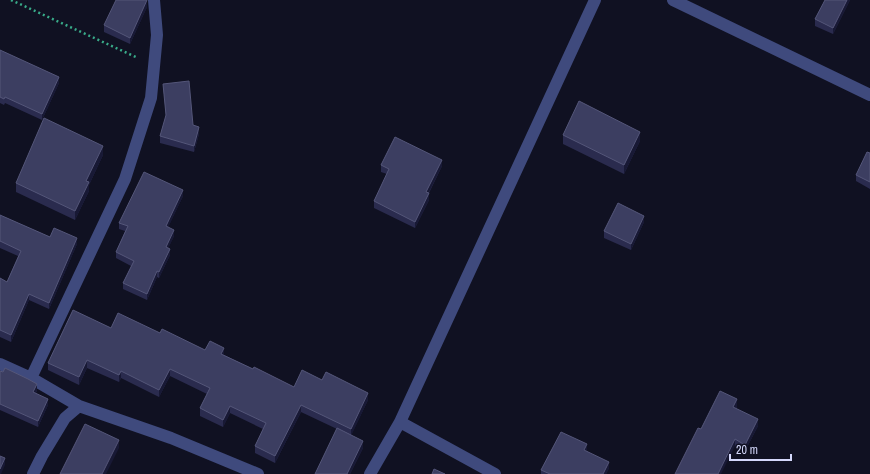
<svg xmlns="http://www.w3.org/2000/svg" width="870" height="474" viewBox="0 0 870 474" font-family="'Archivo Narrow',sans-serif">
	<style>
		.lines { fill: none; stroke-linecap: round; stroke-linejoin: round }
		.path { stroke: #39ab89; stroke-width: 2.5; stroke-dasharray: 2 3; stroke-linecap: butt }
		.minor { stroke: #3f4a7d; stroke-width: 12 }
		.wall { fill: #2a2b4e }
		.shaded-wall { fill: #181935 }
		.building { fill: #3c3e61; stroke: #545679 }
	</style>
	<rect width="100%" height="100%" fill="#101122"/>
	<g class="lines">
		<path class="path" d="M11 0 138 58"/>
		<path class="minor" d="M673 0 870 95
			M0 364 31 378 79 406
			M31 378 125 179 151 98 157 35 154 0
			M400 422 495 474
			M33 474 42 456 65 418 79 406 171 438 258 474
			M370 474 400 422 595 0"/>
	</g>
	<path class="wall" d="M825 0H850L833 34 815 26V19Z
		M147 7 130 44 104 32V25Z
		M0 50 59 83 42 120 5 103 4 105 0 103Z
		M163 84 193 125 199 134 194 152 160 143V136L166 116Z
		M563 135 640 141 624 174 563 144Z
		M870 153V189L856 181V175Z
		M103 155 89 185V191L75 220 16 192V183Z
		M381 165 442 166 429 193V200L415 228 374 208V201L387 174 381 172Z
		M183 196 168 227 174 236 168 248 170 255 159 278 157 277 147 300 123 289V283L131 266 116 258V252L125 231 119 229V223Z
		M0 215 50 237 77 244 49 309 29 300 11 342 0 337V278L7 282 18 256 0 248Z
		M644 222 631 250 604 238V231Z
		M111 328 160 333 205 350 224 355 253 369 294 387 322 380 368 400 351 435 363 448 350 474H315L337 429 301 412 275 463 255 453V446L263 429 230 413 223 427 200 416V408L207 394 170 376 159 397 121 378 119 382 87 368 79 385 48 370V363Z
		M0 371 37 390 36 393 48 405 38 427 0 410Z
		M737 406 736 409 758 426 745 451 701 429Z
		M587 451 609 468 606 474H541V470Z"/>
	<path class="shaded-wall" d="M147 0V7L130 44V38Z
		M847 0H850L833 34V28Z
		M59 77V83L42 120V114Z
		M199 127V134L194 152V146Z
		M640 132V141L624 174V165Z
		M103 146V155L89 185V191L75 220V211L86 181Z
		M442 160V166L426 198V192Z
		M183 190V196L166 232V226Z
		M429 193V200L415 228V222Z
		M644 216V222L631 250V244Z
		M174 230V236L166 253V247Z
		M77 238V244L49 309V303Z
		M170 249V255L159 278V272Z
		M157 271V277L147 300V294Z
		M29 294V300L11 342V335Z
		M224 348V355L221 354Z
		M87 360V368L79 385V377Z
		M170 369V376L159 397V390Z
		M121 371V378L119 382V375Z
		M37 384V390L33 398V392Z
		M368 393V400L351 436V429Z
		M48 399V405L38 427V421Z
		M737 399V406L733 414V407Z
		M301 405V412L275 463V456Z
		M230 406V413L223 427V420Z
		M758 419V426L745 451V445Z
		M735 439V446L721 474H718Z
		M119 440V448L106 474H102Z
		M363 441V448L350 474H347Z
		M587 444V451L584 450Z
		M5 458V465L1 474H0V469Z
		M609 462V468L606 474H603Z"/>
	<path class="building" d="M116 0H147L130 38 104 25Z
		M825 0H847L833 28 815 19Z
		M0 50 59 77 42 114 5 97 4 99 0 97Z
		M189 81 193 125 199 127 194 146 160 136 166 115 163 84Z
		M579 101 640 132 624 165 563 135Z
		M44 118 103 146 86 181 89 182 75 211 16 183Z
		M395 137 442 160 426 192 429 193 415 222 374 201 389 169 381 165Z
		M867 152 870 153V182L856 175Z
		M144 172 183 190 166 226 174 230 166 247 170 249 159 272 157 271 147 294 123 283 134 261 116 252 128 226 119 223Z
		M618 203 644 216 631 244 604 231Z
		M0 215 50 237 54 228 77 238 49 303 29 294 11 335 0 330V278L7 282 21 251 0 241Z
		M73 310 111 328 118 313 160 333 162 329 205 350 210 341 224 348 221 354 253 369 254 367 294 387 302 370 322 380 326 372 368 393 351 429 301 405 275 456 255 446 266 423 230 406 223 420 200 408 210 388 170 369 159 390 121 371 119 375 87 360 79 377 48 363Z
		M5 368 28 379 37 384 33 392 48 399 38 421 0 404V371L3 372Z
		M720 391 737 399 733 407 758 419 745 445 735 439 718 474H675L698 428 701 429Z
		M85 424 119 440 102 474H60Z
		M337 428 363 441 347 474H315Z
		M561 432 587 444 584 450 609 462 603 474H550L541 470Z
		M0 456 5 458 0 469Z
		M434 469 445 474H432Z"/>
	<path d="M730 454v6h61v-6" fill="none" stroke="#d4d8fb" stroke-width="2"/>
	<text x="736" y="454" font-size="12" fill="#d4d8fb" stroke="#101122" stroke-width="3" paint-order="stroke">20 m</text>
</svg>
